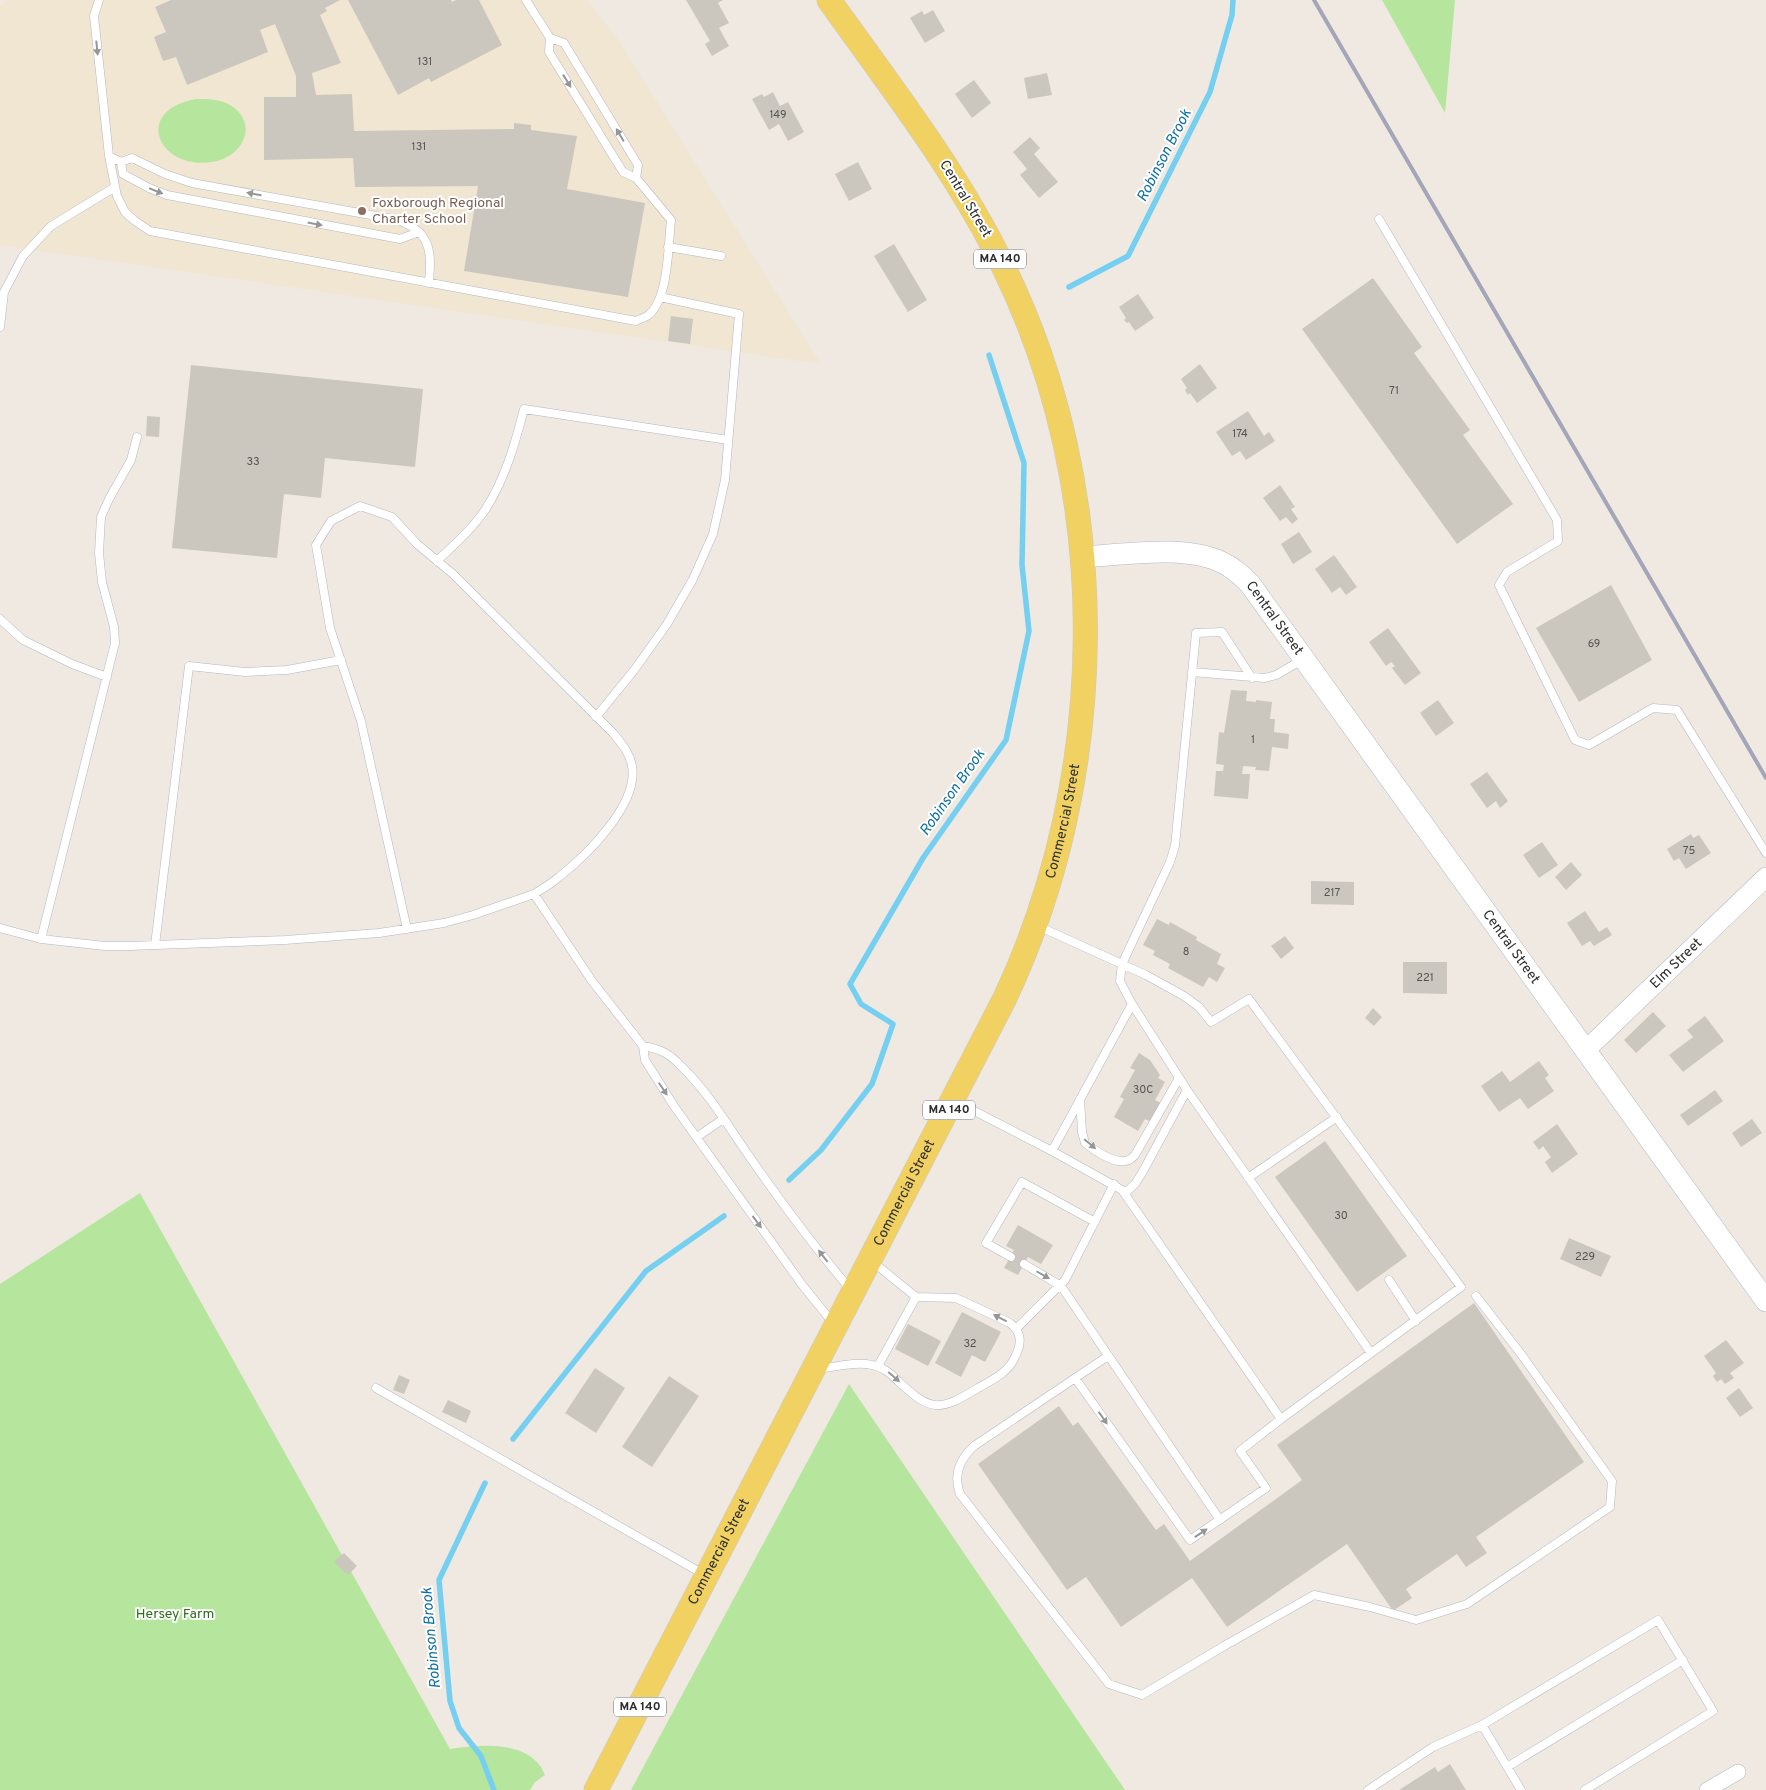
<svg xmlns="http://www.w3.org/2000/svg" width="1766" height="1790" viewBox="0 0 1766 1790" font-family="Overpass,sans-serif">
	<style>
		.education { fill: #f0e6d1 }
		.green { fill: #b6e59e }
		.lines { fill: none; stroke-linecap: round; stroke-linejoin: round }
		.stream { stroke: #75cff0; stroke-width: 5.5 }
		.building { fill: #cbc7bf }
		.service-casing { stroke: #b4b7c1; stroke-width: 9 }
		.minor-casing { stroke: #b4b7c1; stroke-width: 16 }
		.tertiary-casing { stroke: #b4b7c1; stroke-width: 20 }
		.secondary-casing { stroke: #b4b7c1; stroke-width: 22 }
		.primary-casing { stroke: #c9c9c9; stroke-width: 25 }
		.service { stroke: #fff; stroke-width: 8 }
		.minor { stroke: #fff; stroke-width: 15 }
		.tertiary { stroke: #fff; stroke-width: 19 }
		.secondary { stroke: #fff; stroke-width: 21 }
		.primary { stroke: #f2d163; stroke-width: 24 }
		.rail { stroke: #a3a6b8; stroke-width: 4 }
		.oneway { fill: #969696 }
		.education-dot { fill: #8d6e63; stroke: #fff; stroke-width: 2 }
		.labels { text-anchor: middle; dominant-baseline: central; stroke-width: 4; stroke-linejoin: round; paint-order: stroke }
		.number-label { font-size: 11px; fill: #555452 }
		.shield { fill: #fff; stroke: #6d6d6d; stroke-width: 1 }
		.shield-label { font-size: 12px; font-weight: bold; fill: #2e2e2e }
		.street-label { font-size: 14px; fill: #2e2e2e; stroke: #fff }
		.education-label { font-size: 14px; fill: #785e54; stroke: #fff; text-anchor: start }
		.park-label { font-size: 14px; fill: #2c6e1b; stroke: #fff }
		.water-label { font-size: 15px; font-style: italic; fill: #0d6fa3; stroke: #fff }
	</style>
	<rect width="100%" height="100%" fill="#efe9e1"/>
	<path class="education" d="M8 0H587L617 38 821 364 0 245V6Z"/>
	<path class="green" d="M1382 0H1455L1445 113Z
		M196 99C208 99 219 99 230 105 258 122 245 154 217 161 160 174 130 111 196 99Z
		M140 1193 450 1749C481 1744 532 1740 545 1775L535 1782 530 1790H0V1284Z
		M849 1384 1125 1790H631Z"/>
	<g class="lines">
		<path class="stream" d="M1069 287 1128 256 1210 92 1232 15 1233 0
			M789 1180 821 1150 872 1084 893 1024 861 1004 850 984 923 858 1006 740 1029 631 1022 565 1024 463 989 355
			M513 1439 646 1271 724 1216
			M485 1483 439 1580 450 1701 459 1728 481 1756 494 1790"/>
	</g>
	<path class="building" d="M171 0H340L325 8 327 11 320 15 341 63 312 73 316 95 352 94 354 131 514 129V123L531 125V130L577 136 567 189 645 203 628 297 464 271 478 186 355 187 353 158 264 160V97H296V76L275 24 260 30 268 52 187 85 176 57 163 61 154 37 166 32 155 7Z
		M348 0H451L452 2 456 0H479L502 45 431 82 429 78 398 95Z
		M686 0H723L718 3 729 23 719 28 729 46 712 56 705 44 710 41Z
		M933 10 945 31 925 43 910 18 922 11 924 15Z
		M1047 73 1052 95 1028 99 1024 78Z
		M974 80 991 103 972 118 955 94Z
		M773 92 780 106 788 102 804 132 788 141 779 124 769 130 752 99 762 94 764 97Z
		M1030 137 1040 148 1034 154 1058 182 1039 198 1020 175 1027 169 1013 152Z
		M858 162 872 189 849 201 835 174Z
		M894 244 927 300 908 312 874 256Z
		M1373 278 1422 347 1414 353 1470 430 1463 435 1513 504 1457 544 1302 329Z
		M1138 294 1154 318 1135 331 1129 322 1127 323 1124 320 1126 318 1119 307Z
		M671 316 693 319 690 344 668 341Z
		M1200 364 1217 388 1197 403 1190 393 1188 395 1185 390 1187 388 1181 379Z
		M191 365 423 389 415 467 325 458 321 498 284 494 277 558 172 548Z
		M1248 411 1264 436 1269 432 1275 441 1246 460 1240 451 1232 456 1216 432Z
		M147 416 160 417 159 437 146 436Z
		M1280 485 1295 507 1291 509 1298 519 1292 524 1286 517 1280 521 1263 498Z
		M1299 532 1312 552 1293 564 1281 544Z
		M1334 555 1357 587 1346 595 1340 587 1332 593 1315 569Z
		M1611 585 1652 660 1579 702 1536 628Z
		M1388 628 1421 673 1405 685 1392 668 1395 666 1391 662 1386 666 1369 642Z
		M1231 690 1247 691 1246 701 1256 702V700L1272 702 1270 719H1275L1274 732 1289 734 1288 749 1272 747 1269 771 1255 770 1256 767 1243 766 1242 774H1250L1248 799 1214 796 1216 771H1223L1224 765 1216 764 1219 732 1224 733Z
		M1438 700 1454 723 1436 736 1420 713Z
		M1487 772 1508 801 1500 808 1496 801 1487 808 1470 784Z
		M1691 834 1693 838 1699 835 1711 853 1686 869 1679 858 1674 861 1667 849Z
		M1542 842 1558 865 1539 878 1523 855Z
		M1571 862 1582 875 1566 890 1555 877Z
		M1311 881 1354 882V905L1311 904Z
		M1585 911 1599 932 1607 927 1612 935 1594 946 1590 941 1582 946 1567 923Z
		M1157 919 1169 925 1170 922 1197 937 1196 940 1221 954 1217 964 1225 968 1217 982 1209 977 1203 987 1168 968 1170 964 1153 955 1155 951 1143 945Z
		M1285 936 1294 948 1281 959 1271 946Z
		M1403 962H1447V994L1403 993Z
		M1373 1008 1382 1017 1374 1026 1365 1018Z
		M1653 1012 1666 1026 1636 1053 1624 1040Z
		M1705 1016 1724 1041 1683 1072 1669 1055 1693 1037 1687 1030Z
		M1139 1053 1150 1060 1160 1075 1158 1078 1165 1082 1155 1100 1161 1103 1151 1122 1145 1119 1138 1131 1114 1117 1124 1099 1120 1097 1135 1070 1130 1068Z
		M1539 1061 1549 1075 1545 1078 1554 1091 1528 1109 1520 1098 1499 1112 1481 1086 1502 1071 1510 1082Z
		M1715 1090 1723 1101 1688 1126 1680 1115Z
		M1752 1119 1762 1133 1741 1147 1732 1133Z
		M1557 1124 1578 1154 1552 1173 1545 1162 1551 1157 1543 1146 1539 1150 1533 1142Z
		M1325 1141 1407 1256 1357 1292 1275 1177Z
		M1018 1225 1053 1245 1041 1264 1028 1257 1018 1275 1004 1268 1014 1250 1006 1246Z
		M1569 1238 1611 1256 1601 1277 1560 1259Z
		M1474 1303 1584 1462 1476 1537 1487 1553 1466 1567 1457 1554 1406 1589 1412 1598 1393 1611 1347 1544 1227 1627 1192 1578 1121 1627 1086 1577 1067 1590 978 1464 1059 1406 1073 1426 1078 1422 1156 1530 1164 1524 1190 1561 1302 1480 1277 1445Z
		M962 1312 1001 1332 985 1362 972 1355 961 1377 935 1363Z
		M908 1324 941 1341 928 1366 895 1349Z
		M1726 1340 1744 1363 1730 1373 1734 1378 1725 1384 1721 1379 1717 1382 1713 1376 1716 1373 1704 1356Z
		M595 1368 625 1388 596 1433 565 1413Z
		M399 1375 410 1380 404 1394 393 1390Z
		M669 1376 699 1396 652 1467 622 1447Z
		M1739 1388 1753 1408 1740 1417 1726 1398Z
		M448 1400 471 1411 466 1423 442 1412Z
		M344 1553 357 1566 348 1575 334 1562Z
		M1450 1764 1466 1790H1399L1435 1767 1438 1772Z"/>
	<g class="lines">
		<defs>
			<path id="service" d="M99 0 94 16 109 156 117 196 125 212 135 221 150 231 636 321C640 319 644 318 647 316 669 301 668 245 671 220L636 178 623 172 549 52 550 38
				M526 0 550 38 564 43 638 165 636 178
				M109 156 121 162 132 158 165 174 192 183 399 220C405 224 415 227 420 233 433 247 430 266 429 283
				M121 162 123 174 149 188 167 195 400 239 419 232
				M1379 219 1557 520 1558 541 1507 572 1499 585 1575 740 1589 745 1653 708 1677 710 1766 853
				M668 247 721 256
				M0 327 4 292 23 256 51 226 115 187
				M437 561C454 545 472 529 485 510 505 479 515 444 524 409L728 440
				M0 619 23 640 72 664 107 677
				M1192 672 1265 678 1276 675 1302 660
				M1252 678 1222 632 1196 633 1175 846 1170 862 1122 964 1120 981 1132 1004 1187 1090 1371 1353
				M596 717 635 669 667 624 693 579 713 534 725 480 739 314 660 297
				M1038 926 1146 975 1184 996 1199 1007 1211 1022 1249 999 1461 1287 1281 1419 1240 1451 1266 1488 1190 1540 1075 1378
				M0 928 41 939 105 946H130L285 940 379 933 444 923 473 915 534 894 592 981 643 1046 645 1060 674 1106 803 1286 833 1323
				M407 929 361 721 330 628 316 545 331 521 360 506 392 517 417 544 453 574 613 733C621 743 630 753 632 766 639 804 587 855 559 877 551 884 542 889 534 894
				M41 939 115 643 114 627 102 582 99 553 101 517 109 499 131 460 137 437
				M155 945 189 666 245 672 287 670 341 660
				M643 1046C661 1049 670 1054 682 1067 709 1093 728 1126 749 1156 781 1202 814 1247 851 1290
				M1080 1099 1082 1132 1085 1143C1094 1150 1113 1163 1125 1161 1130 1161 1132 1158 1135 1155L1179 1078
				M955 1101 1052 1151 1122 1190 1281 1419
				M697 1137 723 1119
				M1052 1151 1132 1004
				M1248 1178 1337 1117
				M1125 1193 1135 1184 1142 1173 1187 1090
				M1011 1257 986 1243 1022 1182 1095 1222
				M1024 1264 1061 1286 1220 1520
				M1389 1280 1416 1321
				M1016 1329 1065 1280 1114 1184
				M1108 1356 974 1446C960 1459 953 1475 960 1494L1109 1684 1142 1695 1224 1646 1314 1595 1370 1607 1416 1620 1467 1604 1610 1507 1612 1481 1521 1354 1476 1296
				M878 1366 916 1297
				M819 1369C835 1367 856 1361 872 1365 883 1367 890 1373 898 1381 931 1412 939 1412 978 1388 992 1380 1008 1373 1015 1357 1022 1343 1022 1333 1010 1323L956 1298 916 1297 873 1262
				M376 1388 705 1575
				M1507 1767 1683 1660
				M1368 1790 1433 1747 1482 1725
				M1521 1790 1482 1725 1658 1620 1713 1711 1585 1790"/>
			<path id="minor" d="M1707 1790 1738 1772"/>
			<g id="tertiary">
				<path id="s1" d="M1586 1050 1766 877"/>
			</g>
			<g id="secondary">
				<path id="s2" d="M1082 557C1122 555 1187 544 1223 563 1234 568 1242 576 1250 584L1766 1301"/>
			</g>
			<g id="primary">
				<path id="s3" d="M596 1790 1005 998C1111 772 1114 491 1003 266 957 171 890 86 829 0"/>
			</g>
		</defs>
		<use href="#service" class="service-casing"/>
		<use href="#minor" class="minor-casing"/>
		<use href="#tertiary" class="tertiary-casing"/>
		<use href="#secondary" class="secondary-casing"/>
		<use href="#primary" class="primary-casing"/>
		<use href="#service" class="service"/>
		<use href="#minor" class="minor"/>
		<use href="#tertiary" class="tertiary"/>
		<use href="#secondary" class="secondary"/>
		<use href="#primary" class="primary"/>
		<path class="rail" d="M1314 0 1766 778"/>
	</g>
	<defs><path id="oneway-solid" d="M-6-.8H1V-3.2L6.5 0L1 3.2V.8H-6Z" transform="scale(1.25)"/></defs>
	<g class="oneway">
		<use href="#oneway-solid" transform="translate(97 48) rotate(84)"/>
		<use href="#oneway-solid" transform="translate(567 81) rotate(58)"/>
		<use href="#oneway-solid" transform="translate(620 135) rotate(-121)"/>
		<use href="#oneway-solid" transform="translate(156 191) rotate(22)"/>
		<use href="#oneway-solid" transform="translate(254 194) rotate(-170)"/>
		<use href="#oneway-solid" transform="translate(315 224) rotate(11)"/>
		<use href="#oneway-solid" transform="translate(663 1089) rotate(56)"/>
		<use href="#oneway-solid" transform="translate(1090 1144) rotate(40)"/>
		<use href="#oneway-solid" transform="translate(757 1222) rotate(54)"/>
		<use href="#oneway-solid" transform="translate(823 1256) rotate(-128)"/>
		<use href="#oneway-solid" transform="translate(1043 1275) rotate(30)"/>
		<use href="#oneway-solid" transform="translate(1000 1318) rotate(-153)"/>
		<use href="#oneway-solid" transform="translate(894 1377) rotate(41)"/>
		<use href="#oneway-solid" transform="translate(1103 1418) rotate(55)"/>
		<use href="#oneway-solid" transform="translate(1201 1533) rotate(-34)"/>
	</g>
	<circle class="education-dot" cx="362" cy="211" r="5"/>
	<g class="labels">
		<g class="number-label">
			<text x="425" y="62">131</text>
			<text x="778" y="115">149</text>
			<text x="419" y="147">131</text>
			<text x="1394" y="391">71</text>
			<text x="1240" y="434">174</text>
			<text x="253" y="462">33</text>
			<text x="1594" y="644">69</text>
			<text x="1253" y="740">1</text>
			<text x="1689" y="851">75</text>
			<text x="1332" y="893">217</text>
			<text x="1186" y="952">8</text>
			<text x="1425" y="978">221</text>
			<text x="1143" y="1090">30C</text>
			<text x="1341" y="1216">30</text>
			<text x="1585" y="1257">229</text>
			<text x="970" y="1344">32</text>
		</g>
		<g class="shield">
			<rect x="974" y="249.5" width="52" height="19" rx="4"/>
			<rect x="923" y="1100.5" width="52" height="19" rx="4"/>
			<rect x="614" y="1697.5" width="52" height="19" rx="4"/>
		</g>
		<g class="shield-label">
			<text x="1000" y="259">MA 140</text>
			<text x="949" y="1110">MA 140</text>
			<text x="640" y="1707">MA 140</text>
		</g>
		<g class="street-label">
			<text transform="translate(965 199) rotate(59)">Central Street</text>
			<text stroke="none"><textPath href="#s2" startOffset="219">Central Street</textPath></text>
			<text stroke="none"><textPath href="#s3" startOffset="1078">Commercial Street</textPath></text>
			<text stroke="none"><textPath href="#s2" startOffset="624">Central Street</textPath></text>
			<text stroke="none"><textPath href="#s1" startOffset="125">Elm Street</textPath></text>
			<text stroke="none"><textPath href="#s3" startOffset="672">Commercial Street</textPath></text>
			<text stroke="none"><textPath href="#s3" startOffset="268">Commercial Street</textPath></text>
		</g>
		<g class="education-label">
			<text x="372" y="203">Foxborough Regional<tspan x="372" dy="16">Charter School</tspan></text>
		</g>
		<g class="park-label">
			<text x="175" y="1614">Hersey Farm</text>
		</g>
		<g class="water-label">
			<text transform="translate(1165 156) rotate(-63)">Robinson Brook</text>
			<text transform="translate(953 793) rotate(-55)">Robinson Brook</text>
			<text transform="translate(432 1638) rotate(-95)">Robinson Brook</text>
		</g>
	</g>
</svg>
